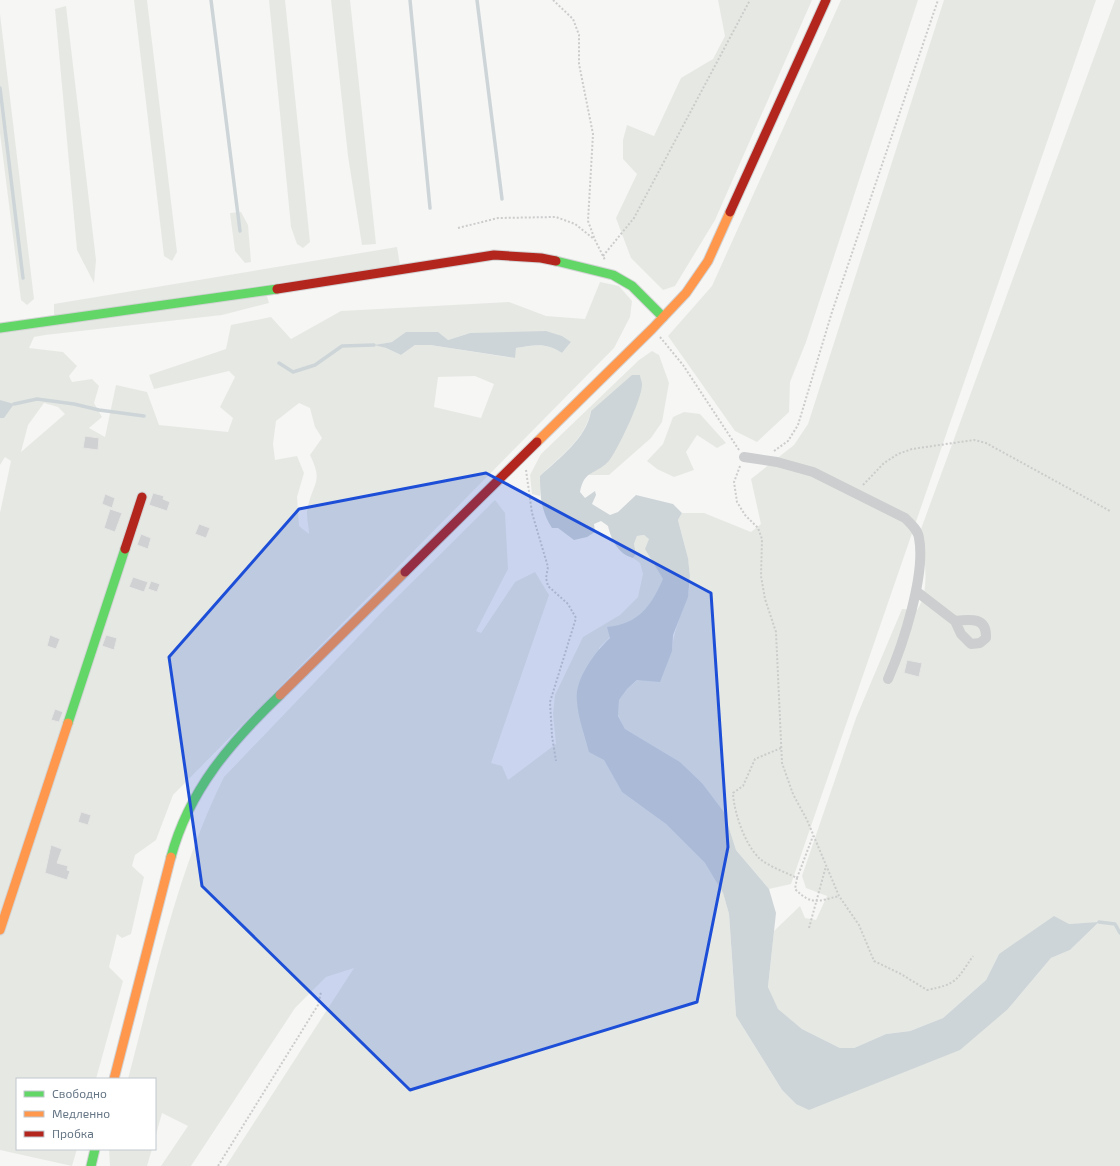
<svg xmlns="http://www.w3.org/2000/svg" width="1120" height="1166" viewBox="0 0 1120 1166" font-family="'Exo 2',sans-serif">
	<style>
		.green { fill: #e6e9e3; fill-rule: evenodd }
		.water { fill: #ced5d8 }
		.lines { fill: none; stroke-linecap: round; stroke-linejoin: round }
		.stream { stroke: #ced5d8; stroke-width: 3.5 }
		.building { fill: #d0d1d2; stroke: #e6e6e5 }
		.fast-casing { stroke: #d2d3d4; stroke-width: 11 }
		.slow-casing { stroke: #d2d3d4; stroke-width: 11 }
		.jam-casing { stroke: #d2d3d4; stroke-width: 11 }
		.path { stroke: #cbcccb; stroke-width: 2; stroke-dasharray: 2 2; stroke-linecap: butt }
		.street { stroke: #cccecf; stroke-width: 10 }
		.fast { stroke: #63d668; stroke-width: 9 }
		.slow { stroke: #ff974d; stroke-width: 9 }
		.jam { stroke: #b3261e; stroke-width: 9 }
		.marked { fill: #1d4ed8; fill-opacity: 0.2; stroke: #1d4ed8; stroke-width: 3; stroke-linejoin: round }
	</style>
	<rect width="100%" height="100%" fill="#f6f6f5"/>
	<path class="green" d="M134 0H147L177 252 172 261 164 256Z
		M269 0H285L310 242 303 248 297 244 291 227Z
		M331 0H350L376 244 362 245 348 156Z
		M718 0H812L715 220 675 286 663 290 631 258 616 218 637 174 623 159V140L627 125 654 136 681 78 713 59 725 36Z
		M841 0H918L806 342 790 382 789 412 757 442 735 431 668 336 712 286Z
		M944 0H1096L791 884 769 889 736 850 724 812 702 783 680 762 625 729 618 715 619 700 627 689 672 651C673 631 681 617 687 598 695 573 684 544 678 520L682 513H704L751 532 761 524 751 479 794 445 808 424Z
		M1115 0H1120V1166H226L354 968 326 977 295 1008 191 1166H161L188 1126 162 1113 155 1138V1079H128C155 977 177 872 224 777L381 613 495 500 505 513 508 569 476 631 481 633 515 582 535 572 549 595 491 763 502 766 508 780 556 744 553 714 555 695 583 637 620 615 638 597 643 574 640 563 633 558 636 554 634 544 637 536 644 535 649 538 660 574 664 579 654 599 642 615 621 626 599 648 604 760 622 792 666 824 705 863 723 893 729 914 736 1016 782 1090 796 1104 1008 1009 1051 958 1070 950 1098 923 1069 924 999 954 986 980 943 1018 910 1031 886 1034 854 1048H840L802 1029 777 1009 768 987 774 931 800 906 805 918 816 920 827 896 806 888 802 876 856 718 902 609 917 610C932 588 923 554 921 529Z
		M66 6 96 260 94 283 77 250 55 9Z
		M0 14 34 299 27 305 21 300 0 133Z
		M241 212 248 225 251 262 245 263 235 251 230 213Z
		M397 247 400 265 54 316V304Z
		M600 282 619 286 632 301 630 317 614 348 173 795 156 840 135 855 132 866 144 877 131 934 122 938 117 934 109 967 123 981 96 1079H17V1149H77L72 1166 0 1150V513L11 461 5 457 0 465V330L266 293 269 303 222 315 45 335 34 337 29 348 63 352 77 366 69 376 72 382 92 379 99 386 94 403 102 417 89 428 105 437 116 385 147 392 159 425 228 432 233 418 220 407 235 377 229 371 154 389 149 375 226 349 231 325 271 317 291 339 341 311 509 302 546 316 585 319ZM470 333 571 342 562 353C545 342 536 345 516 348L514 358 430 345H415L401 355 386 348 376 345 392 342 448 340ZM475 376 494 384 481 418 434 407 438 377ZM44 403 58 407 65 414 21 452 28 425ZM299 403 310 408 315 427 322 438 310 455C323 482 314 481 308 506 305 514 309 525 309 534L299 526 297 497 304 473 297 456 275 460 273 444 276 421Z
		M652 351 659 355 669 383 662 422 651 438 609 475H588L608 462 591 410C587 438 559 457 540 476V496L532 494 530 475 541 454 639 360Z
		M684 412 700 414 726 443 717 448 697 435 686 452 694 470 674 477 657 469 647 461 663 444 673 417Z
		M109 1149H152L147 1166H110Z"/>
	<path class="water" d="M546 331 562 336 571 342 562 353C545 342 536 345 516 348L515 358 430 345H415L401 355 386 348 374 345 392 342 406 332H438L448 340 470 333Z
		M632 375H640C640 378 642 381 642 384 643 397 617 452 608 462 595 475 584 470 580 492L585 498 595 491 596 495 592 504 610 515 618 512 636 495 673 504 682 513 678 520 688 558 690 576 688 597 673 635 672 651 660 682 637 680 627 689 619 700 618 716 625 729 680 762 702 783 724 812 736 850 769 889 776 913 768 987 778 1009 802 1029 840 1048H854L886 1034 910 1031 943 1018 986 980 999 954 1054 916 1069 924 1099 922 1070 950 1051 958 1008 1009 960 1050 809 1110 796 1104 782 1090 736 1016 729 914 723 893 705 863 666 824 622 792 604 760 589 752C585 736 578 718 577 701 574 680 595 652 610 638L607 627C639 624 651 606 663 579L645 549 649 539 644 535 637 536 634 544 636 554 633 558C618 554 611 539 608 526L601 521 594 524 595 532 587 537 574 540 558 528H552C541 511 540 496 540 476 559 458 587 438 591 411Z
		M0 400 14 404 4 418H0Z"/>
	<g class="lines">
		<path class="stream" d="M211 0 240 231
			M410 0 430 208
			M477 0 502 199
			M0 88 23 278
			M279 363 293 372 315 365 342 346 374 345
			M14 404 37 399 74 404 99 410 144 416
			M1099 922 1115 924 1120 933"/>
	</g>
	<path class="building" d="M85 436 99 438 98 450 83 448Z
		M153 493 164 496 163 499 170 502 167 511 149 505Z
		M105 494 115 498 112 508 102 504Z
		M110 509 122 513 115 532 104 528Z
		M199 524 210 528 206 538 195 534Z
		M141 534 151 538 148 549 137 545Z
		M133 577 148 582 144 592 129 587Z
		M151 581 160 584 157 592 148 589Z
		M50 635 60 639 56 649 47 646Z
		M106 635 117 638 114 650 102 646Z
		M907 660 922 663 919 677 904 673Z
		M55 709 63 712 59 722 51 720Z
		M81 812 91 815 88 825 78 822Z
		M51 845 62 849 57 863 68 866 67 870 70 871 67 880 45 873Z"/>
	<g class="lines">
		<defs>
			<path id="fast" d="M556 261 613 275 632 286 663 317
				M0 328 277 289
				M68 723 125 549
				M171 857C189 790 231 742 280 695
				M91 1166 95 1149"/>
			<path id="slow" d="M537 442 652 329 686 293 708 261 730 212
				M280 695 405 572
				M0 930 68 723
				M114 1079 171 857"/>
			<path id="jam" d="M730 212 826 0
				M277 289 494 255 541 258 556 261
				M125 549 142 497
				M405 572 537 442"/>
		</defs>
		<use href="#fast" class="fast-casing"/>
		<use href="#slow" class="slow-casing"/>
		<use href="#jam" class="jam-casing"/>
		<path class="path" d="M553 0 573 19 579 35V64L593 134 588 221 595 240 605 260
			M458 228 498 218 556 217 575 224 594 239
			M603 256 634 218 750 0
			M660 337 683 365 739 450
			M774 451 788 441 798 425 832 312 938 0
			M740 466 734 482 737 502 745 515 758 528 762 539 761 576 765 599 776 632 782 763 793 794 807 820 839 896 859 925 874 961 901 974 927 990C957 984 956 981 973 956
			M526 470 532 513 548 567 546 578 548 586 568 604 576 618 550 702 552 736 556 761
			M863 485 884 463 898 454 912 449 974 440 986 443 1110 511
			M781 748 755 759 743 786 733 793C734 813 745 845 760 859 770 867 785 872 797 878L795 889C812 906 818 901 839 896
			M797 878 813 836
			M809 928 826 866
			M218 1166 318 1005 321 992"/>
		<path class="street" d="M744 457 777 462 813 472 905 518C911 524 918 530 919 538 926 574 903 645 888 679
			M916 591 955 621 961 634 971 644 980 643 986 638C987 617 971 619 955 621"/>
		<use href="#fast" class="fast"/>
		<use href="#slow" class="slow"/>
		<use href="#jam" class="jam"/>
	</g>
	<path class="marked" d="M486 473 711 593 728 847 697 1002 410 1090 202 886 169 657 299 509Z"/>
	<rect x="16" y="1078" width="140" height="72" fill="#ffffff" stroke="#c2c8ce"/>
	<rect x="24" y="1091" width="20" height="6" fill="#63d668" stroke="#c2c8ce"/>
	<text x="52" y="1098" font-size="12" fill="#667685">Свободно</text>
	<rect x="24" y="1111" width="20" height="6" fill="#ff974d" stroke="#c2c8ce"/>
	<text x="52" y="1118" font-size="12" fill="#667685">Медленно</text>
	<rect x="24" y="1131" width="20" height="6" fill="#b3261e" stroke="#c2c8ce"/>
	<text x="52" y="1138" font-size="12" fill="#667685">Пробка</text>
</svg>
